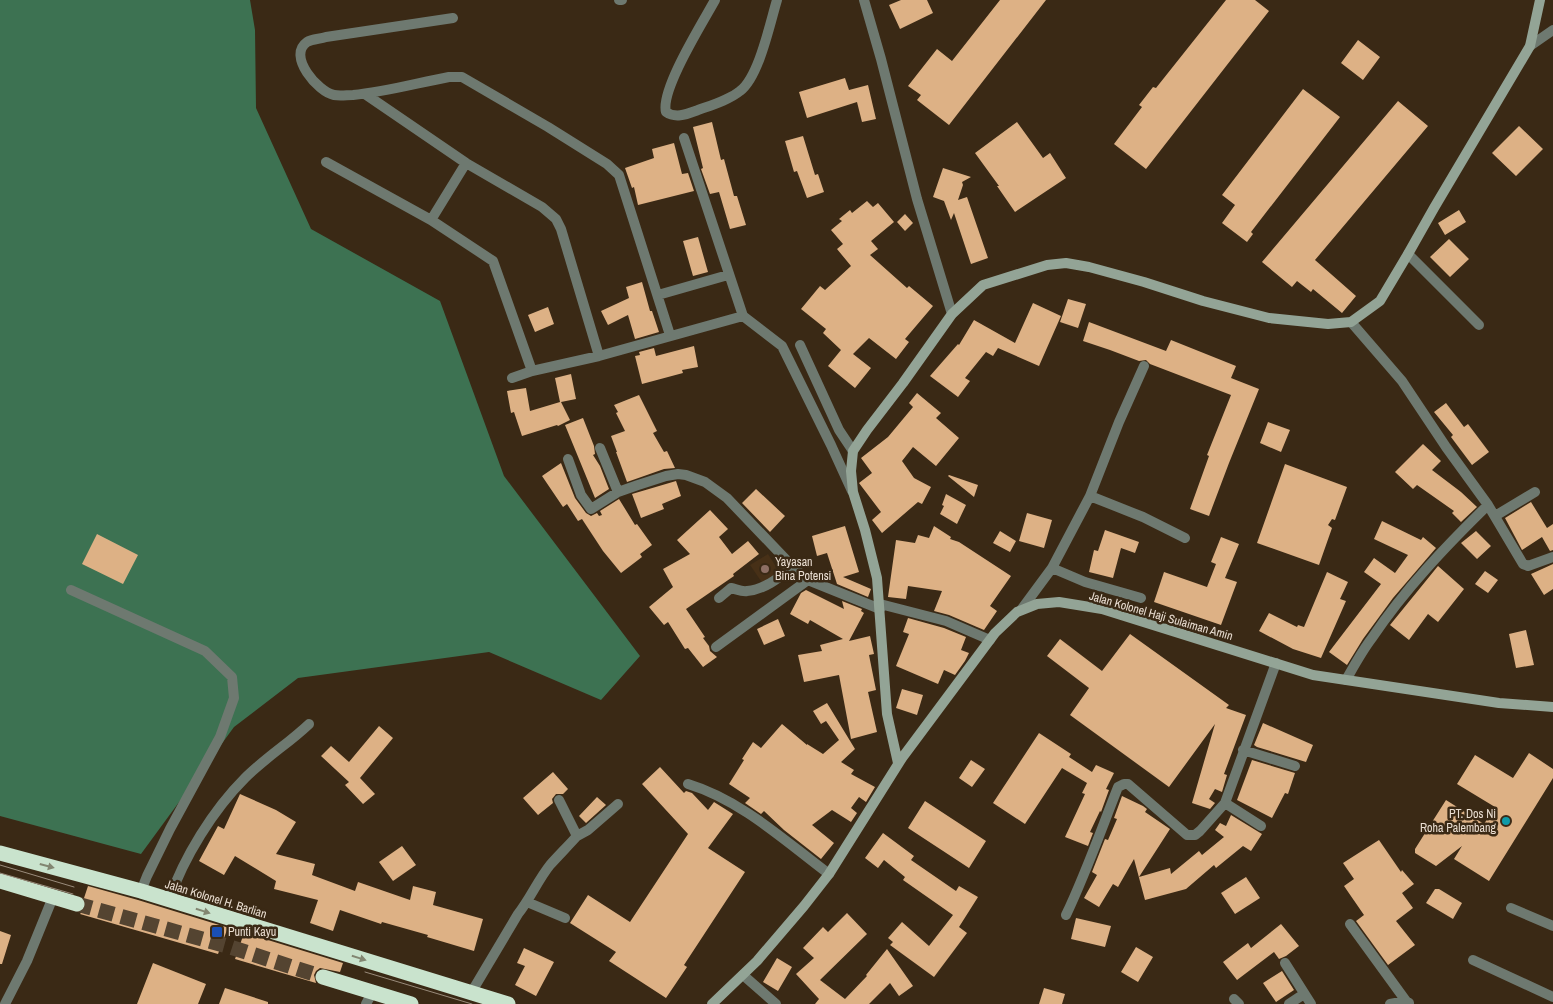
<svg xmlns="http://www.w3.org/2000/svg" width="1553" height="1004" viewBox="0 0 1553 1004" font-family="'Archivo Narrow',sans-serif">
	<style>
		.built { fill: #473017 }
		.forest { fill: #3d7252 }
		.building { fill: #ddb185 }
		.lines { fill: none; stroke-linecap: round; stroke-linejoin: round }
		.highway-tunnel { stroke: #544431; stroke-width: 15; stroke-dasharray: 15 8; stroke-linecap: butt }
		.street { stroke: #6e7970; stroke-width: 10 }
		.secondary { stroke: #93a496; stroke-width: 10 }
		.highway { stroke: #c9e3cd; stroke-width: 15 }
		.tram { stroke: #998b7b; stroke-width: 1 }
		.oneway { fill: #828671 }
		.education-dot { fill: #8d6e63; stroke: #3a2915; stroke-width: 2 }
		.culture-dot { fill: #0f9aa8; stroke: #3a2915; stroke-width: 2 }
		.transit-dot { fill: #1a4fb4; stroke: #3a2915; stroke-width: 2 }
		.labels { text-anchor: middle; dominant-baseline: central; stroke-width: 5; stroke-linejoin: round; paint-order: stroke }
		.poi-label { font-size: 12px; fill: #eaded2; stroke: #3a2915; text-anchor: start }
		.street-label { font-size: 12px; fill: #eaded2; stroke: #3a2915 }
	</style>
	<rect width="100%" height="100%" fill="#3a2915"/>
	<path class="built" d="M768 554 780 573 763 584 750 565Z"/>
	<path class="forest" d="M0 0H250L255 30 256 108 311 229 440 301 504 476 640 656 601 700 489 652 298 678 234 727 141 854 0 816Z"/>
	<path class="building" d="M901 0H927L933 13 900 29 889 5Z
		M1000 0H1046L949 125 917 100 921 95 908 86 937 49 952 61Z
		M1226 0H1255L1269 11 1146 169 1114 144 1142 107 1139 105 1153 87 1156 88Z
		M1358 40 1380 57 1363 80 1341 63Z
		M845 78 849 90 868 85 876 119 862 122 857 102 807 118 799 92Z
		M1303 89 1340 117 1251 232 1253 234 1247 242 1222 223 1235 205 1222 195Z
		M1398 101 1428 126 1315 260 1356 296 1342 313 1313 289 1311 292 1297 281 1292 287 1262 262Z
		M712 122 721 160 724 159 734 196H737L746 225 730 229 719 192 710 194 701 169 703 168 693 127Z
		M1017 122 1043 158 1050 153 1066 178 1015 212 997 186H999L975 153Z
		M1519 126 1543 149 1516 176 1492 153Z
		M803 136 815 175 818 174 824 192 807 198 797 171 794 172 785 141Z
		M674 143 682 174 688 173 694 191 638 205 634 187 632 188 625 168 654 158 652 149Z
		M943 168 971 177 962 182 963 185 958 200 967 197 988 258 971 264 954 213 951 220 944 201 933 197Z
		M867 201 873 207 878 203 894 222 871 241 878 249 870 255 907 288 909 286 933 306 905 339 909 342 896 359 869 338 853 354 871 368 855 388 828 366 841 350 823 333 826 329 801 309 820 286 825 290 851 266 837 249 843 244 831 230 842 221 839 219 850 210 852 213Z
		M1459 210 1466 222 1445 235 1438 223Z
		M905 214 913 223 905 231 897 222Z
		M698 237 708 272 693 276 683 241Z
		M1449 239 1469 259 1450 277 1430 257Z
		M642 282 650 311H652L659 332 635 339 628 315 608 325 601 311 629 298 626 287Z
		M1068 299 1086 304 1078 328 1060 322Z
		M1033 303 1061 316 1039 366 998 348 993 356 986 352 965 378 970 381 958 397 930 376 958 344 959 345 974 320 1015 343Z
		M548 307 554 324 535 332 528 315Z
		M1089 322 1166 351 1171 340 1236 366 1231 378 1259 389 1229 463 1209 516 1190 509 1209 456 1207 455 1231 395 1150 364 1146 360 1139 361 1110 350 1083 341Z
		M694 346 698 367 682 370 683 373 642 384 635 356 640 355 639 352 654 348 656 356Z
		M571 374 576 399 561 402 570 420 558 426 557 425 522 436 514 412 511 413 507 391 526 388 530 411 560 402 555 378Z
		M917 393 941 413 936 418 959 438 936 466 913 447 902 461 914 478 931 487 922 504 918 502 882 533 872 520 881 512 859 483 872 473 861 458 888 437 913 407 909 403Z
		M639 395 657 431 653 433 664 452 667 451 675 468 664 469 627 482 616 452H617L611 436 625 431 616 413 618 412 614 405Z
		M1446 403 1464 427 1468 424 1489 452 1472 465 1451 437 1453 435 1434 412Z
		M583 418 594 446 595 454 593 455 600 466 609 489 595 498 565 425Z
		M1268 422 1290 430 1281 452 1260 443Z
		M1423 444 1441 461 1432 470 1461 492 1477 507 1461 522 1452 513 1454 511 1417 485 1413 489 1395 472Z
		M561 463 575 498 586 513 591 516 597 513 599 516 602 515 600 511 619 499 635 525 637 524 652 545 640 554 642 557 621 573 603 551 582 519 578 521 567 504 563 507 542 476Z
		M1285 464 1347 487 1335 520 1332 519 1328 525 1332 528 1319 565 1257 543Z
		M949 475 978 485 974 497 948 476Z
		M676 481 681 496 662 504 664 509 641 518 632 494Z
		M756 489 785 516 770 532 742 503Z
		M946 494 966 505 957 524 940 514 944 506 942 505Z
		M1531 502 1547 528 1553 524V550L1550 551 1542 537 1522 550 1505 518Z
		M710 510 728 529 719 537 732 554 748 541 759 554 733 574 734 576 686 609 705 637 703 638 709 646 710 651 717 657 703 667 688 648 685 649 668 622 664 625 649 607 673 587 663 569 690 554 677 540Z
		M1027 513 1052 520 1044 548 1019 541Z
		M1382 521 1421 540 1423 537 1436 548 1393 598 1363 639 1347 665 1329 652 1381 584 1364 572 1374 558 1395 573 1408 555 1374 539Z
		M845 526 859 572 843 577 871 589 868 597 837 584 827 553 817 556 812 536Z
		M934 526 951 537 950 539 959 542 1011 576 990 606 997 611 984 630 949 615 934 611 942 591 908 586 906 599 888 597 896 540 915 543 918 535 929 538Z
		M1105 530 1139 542 1135 553 1121 548 1113 578 1089 572 1094 550 1098 551Z
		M1000 531 1016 541 1010 552 993 543Z
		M1476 531 1491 546 1477 559 1461 543Z
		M97 534 138 555 123 584 82 564Z
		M1221 537 1239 544 1225 578 1237 582 1221 625 1154 602 1164 572 1207 587 1216 564 1211 562Z
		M1553 564V589L1544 595 1531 574Z
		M1438 566 1464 589 1438 622 1428 614 1409 640 1390 625Z
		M1485 571 1498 580 1488 593 1475 584Z
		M1327 572 1348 582 1340 599 1346 601 1321 658 1293 649 1259 631 1269 613 1297 627 1298 625 1304 627Z
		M806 590 844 609 842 601 862 609 861 611 864 613 849 641 870 636 874 654 869 655 876 690 868 692 877 732 851 739 839 675 804 682 798 655 822 651 820 645 843 639 810 620 808 624 790 614 801 593Z
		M908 618 944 628 966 637 961 650 969 653 965 661 955 675 944 670 938 684 896 666 909 634 903 632Z
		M778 619 785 636 764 645 757 629Z
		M1526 630 1534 665 1516 668 1509 634Z
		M1130 634 1229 705 1226 708 1246 715 1224 774 1227 775 1222 792 1215 789 1209 799 1215 803 1210 809 1192 803 1215 724 1169 787 1070 715 1089 688 1047 656 1060 639 1102 671Z
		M902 689 923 695 917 715 896 708Z
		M827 703 855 749 841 762 854 770 851 774 875 787 866 802 859 797 851 808 857 813 851 822 832 810 812 825 834 843 821 859 784 830 764 811 761 814 745 803 750 798 729 784 744 760 742 759 753 742 761 748 782 724 807 745V744L823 754 839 740 826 721 821 724 813 711Z
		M1263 723 1313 745 1306 762 1257 747 1254 745Z
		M379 726 393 738 360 778 375 794 363 804 345 785 349 782 321 756 331 746 349 762Z
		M1039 733 1071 754 1069 757 1092 772 1096 765 1114 773 1106 789 1109 790 1101 812 1100 811 1090 832 1093 833 1088 846 1065 837 1085 794 1082 793 1087 783 1062 768 1025 824 993 803Z
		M1529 753 1553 769V778L1489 881 1454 859 1462 846 1436 866 1415 853V849L1446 800 1484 824 1495 807 1457 784 1475 755 1513 778Z
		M971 760 985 769 972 787 959 778Z
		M1252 760 1295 773 1288 794 1285 793 1272 818 1237 800Z
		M660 767 684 793 686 791 692 793 708 810 714 802 733 814 708 848 745 872 684 965 687 967 666 998 609 961 616 952 570 923 588 895 630 922 688 834 642 784Z
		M553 772 568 789 563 794H556L552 799 553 803 538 815 523 798Z
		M240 794 276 810 296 822 276 854 315 864 312 875 355 891 358 882 410 900 413 886 436 892 433 905 483 919 474 951 427 937 428 935 382 922 381 924 340 910 333 931 310 923 318 900 274 889 276 881 235 856 224 875 199 861 218 826 224 829Z
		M1122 796 1143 806 1147 809 1145 812 1170 829 1139 877 1170 868 1171 874 1199 851 1202 855 1224 837 1215 830 1220 823 1226 826 1231 815 1262 834 1251 851 1243 846 1216 868 1214 865 1186 889 1145 900 1134 859 1118 887 1113 884 1099 907 1084 898 1097 875 1092 872 1105 839 1108 840 1117 819 1114 818Z
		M597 797 606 805 586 823 579 816Z
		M925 801 986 841 969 868 908 828Z
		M883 833 914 856 911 860 956 891 959 886 978 897 959 927 967 933 934 977 890 945 893 942 888 938 902 922 929 946 953 915 903 880 905 877 884 860 878 868 865 858Z
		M1379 840 1401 872 1402 870 1414 884 1402 893 1413 908 1396 921 1415 945 1388 965 1356 921 1364 915 1344 886 1354 879 1343 863Z
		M402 846 416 865 393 881 379 862Z
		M1246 877 1260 898 1235 914 1221 893Z
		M88 886 138 900 343 963 340 972 320 968 316 971 314 975 316 983 235 959 243 936 227 930 218 954 80 914 86 907 84 898Z
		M1435 889H1439L1462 903 1453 919 1426 903Z
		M847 913 867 934 820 980 845 999 867 976 866 975 887 949 913 986 899 996 890 983 869 1004H815L819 999 796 974 814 958 803 948 823 927 828 932Z
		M1076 918 1111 926 1105 947 1071 939Z
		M1281 924 1299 946 1286 956 1279 959 1274 952 1237 980 1223 962 1248 943 1251 948Z
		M0 931 11 935 2 964H0Z
		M1136 947 1153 957 1138 982 1121 972Z
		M524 948 554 962 536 996 515 985 525 966 517 963Z
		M777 958 792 967 778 991 763 982Z
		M153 963 206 984 198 1004H137Z
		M1282 971 1294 990 1276 1002 1263 983Z
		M225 988 268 1002V1004H219Z
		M1044 988 1065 994 1062 1004H1039Z"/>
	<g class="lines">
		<path class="highway-tunnel" d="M77 904 227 946 323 977"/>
		<path class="street" d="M619 0H622
			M715 0C703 22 660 90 666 112 676 119 687 114 698 110 712 105 729 100 740 91 759 77 770 23 777 0
			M864 0 881 59 917 199 952 314
			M453 18 326 37C320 39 312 39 307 42 287 56 318 92 334 95 340 96 347 95 353 95 385 92 417 83 449 77H462L548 127 607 164 619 175 670 335
			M1530 46 1553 30
			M365 94 466 163 542 207 556 219 561 229 599 356
			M684 138 743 316
			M326 162 431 220 493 261 532 371
			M431 220 466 163
			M1408 254 1479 325
			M658 295 728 275
			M1351 322 1402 381 1446 447 1488 505 1523 564 1528 566 1553 557
			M800 345 839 430 853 451
			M512 378 532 371 599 356 743 316 782 346 831 445 852 491
			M600 448 618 492
			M568 459 581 495 591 509 618 492 638 485 666 476 678 474 686 475 705 482 727 498 793 567 808 580 880 609
			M1090 496 1143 517 1185 538
			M1495 516 1535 492
			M1052 568 1085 582 1141 598
			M71 590 205 651 232 677 234 698 220 737 170 829 147 876 141 891
			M719 598 731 588C736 589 742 592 747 591 764 590 780 577 793 567
			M880 604 946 621 990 640
			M1021 610 1052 568 1090 496 1119 422 1144 366
			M716 647 808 580
			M1346 680C1354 666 1362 651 1372 638 1405 589 1446 546 1488 505
			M1243 750 1295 766
			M688 784C741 800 785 841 829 874
			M1225 803 1261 826
			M577 836 588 830 618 804
			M169 900C184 857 213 810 245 778 265 758 289 743 309 724
			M527 902 565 918
			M1511 908 1553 926
			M1066 915C1086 873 1101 830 1118 787L1124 784H1128L1187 835H1195L1200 831 1225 803 1276 663
			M1350 924 1406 1001
			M1473 960 1553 997
			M1285 963 1311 1004
			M743 975 776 1004
			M471 993 518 914C530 899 538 880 550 865 559 855 568 846 577 836L559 800
			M1234 999 1239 1004
			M5 1004 27 961 53 897
			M366 1004 372 993
			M1289 1004 1304 994
			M1390 1004 1406 1001 1409 1003"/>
		<path class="secondary" d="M898 763 887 714 877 578 865 530 853 492 851 471 853 451 867 430 903 383 952 314 983 285 1047 265 1066 263 1089 267 1144 282 1203 301 1269 318 1328 324 1351 322 1380 301 1408 254 1434 208 1530 46 1540 0
			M712 1004 757 961 804 906 829 874 902 758 995 633 1017 612 1037 604 1059 602 1102 609 1313 675 1499 703 1553 707"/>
		<path class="highway" d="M0 853 141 891 508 1004
			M0 881 77 904
			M323 977 411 1004"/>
		<path class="tram" d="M0 865 74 887
			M0 873 73 894
			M365 972 472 1004"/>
	</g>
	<defs><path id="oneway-solid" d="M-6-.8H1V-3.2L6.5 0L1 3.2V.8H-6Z" transform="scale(1.25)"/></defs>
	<g class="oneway">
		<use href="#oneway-solid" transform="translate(47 866) rotate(15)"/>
		<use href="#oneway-solid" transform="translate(203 911) rotate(17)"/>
		<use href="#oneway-solid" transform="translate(359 958) rotate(17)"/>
	</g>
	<circle class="education-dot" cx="765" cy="569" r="5"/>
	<circle class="culture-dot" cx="1506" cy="821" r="5"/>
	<rect class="transit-dot" x="211" y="926" width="12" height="12" rx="2.5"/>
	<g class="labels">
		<g class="poi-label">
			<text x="775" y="562">Yayasan<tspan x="775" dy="14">Bina Potensi</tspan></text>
			<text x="1496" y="814" text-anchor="end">PT. Dos Ni<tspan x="1496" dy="14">Roha Palembang</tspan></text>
			<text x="228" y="932">Punti Kayu</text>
		</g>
		<g class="street-label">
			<text transform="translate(1161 616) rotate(16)">Jalan Kolonel Haji Sulaiman Amin</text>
			<text transform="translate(216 899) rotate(17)">Jalan Kolonel H. Barlian</text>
		</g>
	</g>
</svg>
